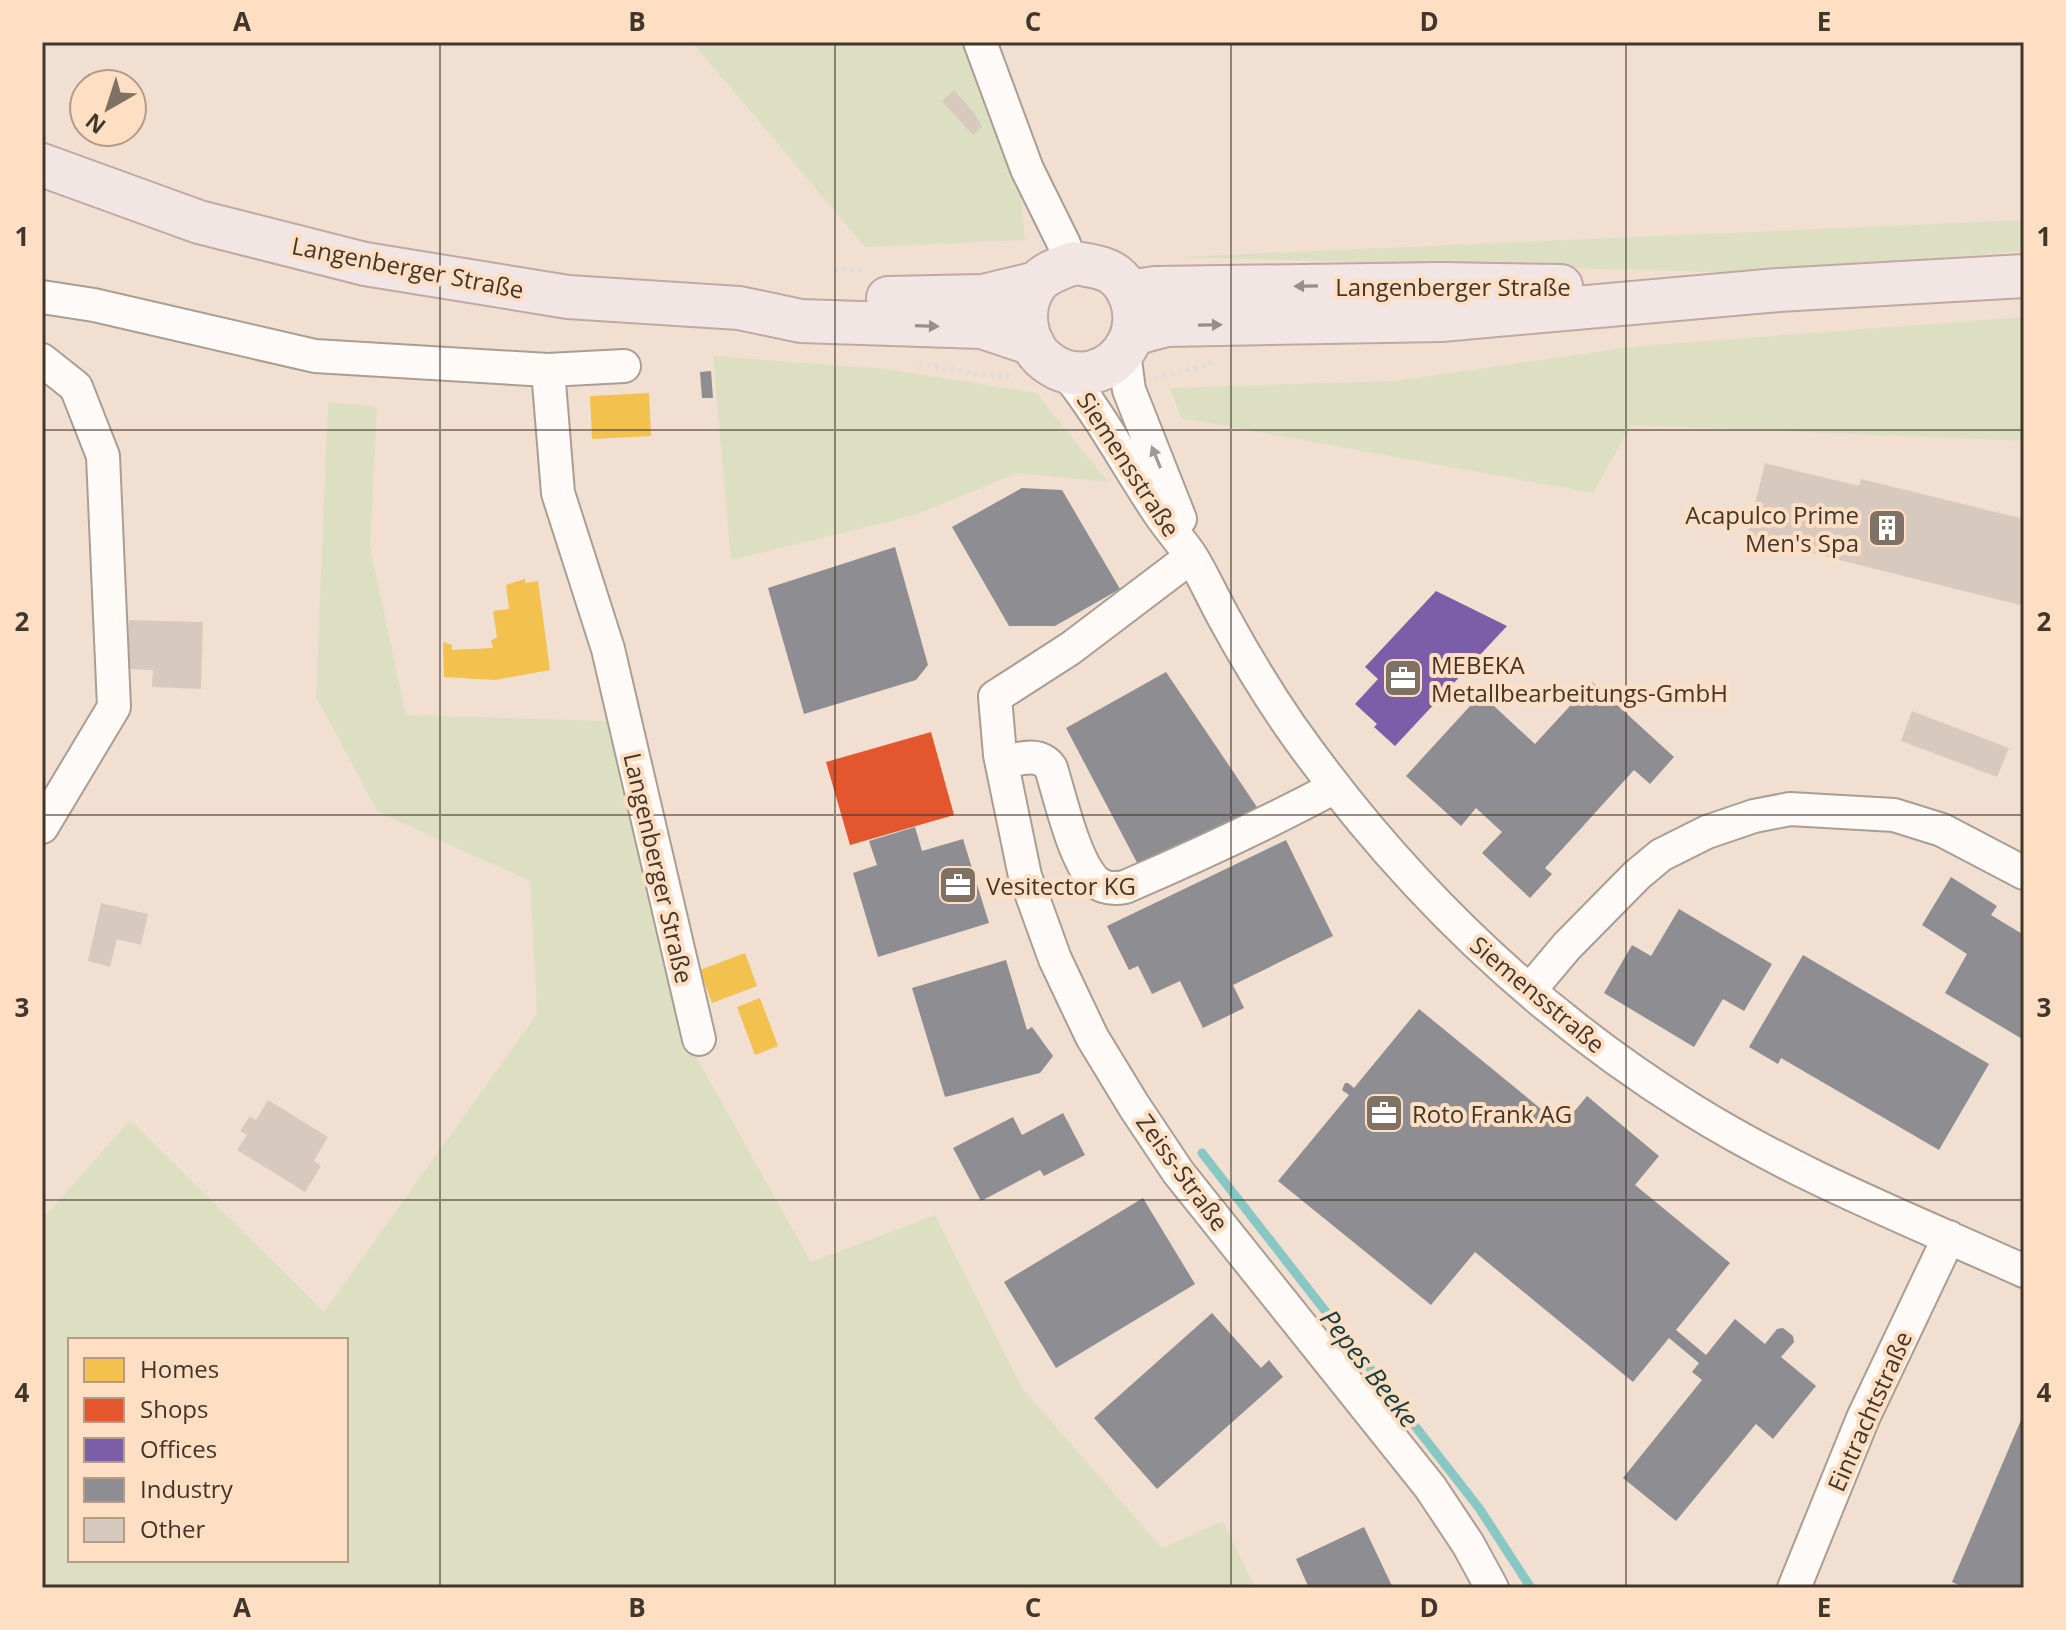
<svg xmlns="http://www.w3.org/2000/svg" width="2066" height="1630" viewBox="0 0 2066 1630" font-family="'Open Sans',sans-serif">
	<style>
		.green { fill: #dddfc2; fill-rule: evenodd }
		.homes { fill: #f2c14e }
		.shops { fill: #e4572e }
		.offices { fill: #7b5ea7 }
		.industry { fill: #8d8d92 }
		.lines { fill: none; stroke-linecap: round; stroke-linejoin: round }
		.stream { stroke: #89c7c5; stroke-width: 9 }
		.building { fill: #d7c9be }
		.minor-casing { stroke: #aa9d92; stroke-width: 36 }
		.major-casing { stroke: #c0a8a3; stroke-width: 46 }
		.path { stroke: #e3ddd9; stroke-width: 5; stroke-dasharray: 4 4; stroke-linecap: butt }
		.minor { stroke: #fdfaf8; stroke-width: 32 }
		.major { stroke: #f2e6e5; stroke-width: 42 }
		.oneway { fill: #9a8e88 }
		.oneway2 { fill: #a09892 }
		.grid { fill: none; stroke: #42362b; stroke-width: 2; stroke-opacity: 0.55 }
		.labels { text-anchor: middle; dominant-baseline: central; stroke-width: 8; stroke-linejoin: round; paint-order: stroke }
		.street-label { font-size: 24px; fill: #42362b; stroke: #fedfc4 }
		.poi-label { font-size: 24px; fill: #42362b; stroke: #fedfc4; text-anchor: start }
		.water-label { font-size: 26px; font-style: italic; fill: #144042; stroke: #fedfc4 }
		.neatline { fill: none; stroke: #42362b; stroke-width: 3 }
		.grid-label { font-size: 26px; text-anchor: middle; font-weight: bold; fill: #42362b }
	</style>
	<rect width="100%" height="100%" fill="#f1e0d1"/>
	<path class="green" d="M692 42H963L971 67 1019 177 1025 240 865 247Z
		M2024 220V251L1749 273 1177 257Z
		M2024 317V441L1631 425 1593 493 1181 418 1170 388 1393 381 1639 346Z
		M713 356 886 369 1036 393 1108 482 1017 473 915 515 731 560Z
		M328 402 377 407 370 547 406 715 607 721 684 1035 811 1262 935 1215 1022 1388 1162 1548 1223 1521 1255 1588H42V1220L130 1120 324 1312 537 1014 530 881 378 812 316 697ZM70 1340H346V1560H70Z"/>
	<path class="homes" d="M649 393 651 436 592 439 590 396Z
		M525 579V583L538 581 550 670 495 680 444 677 443 642 452 645V650L493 648 491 641 497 637 493 611 509 609 506 585Z
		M745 953 757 986 712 1003 700 970Z
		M760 998 778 1046 755 1055 737 1007Z"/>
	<path class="shops" d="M931 732 954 815 850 845 826 762Z"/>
	<path class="offices" d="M1436 591 1507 626 1395 746 1374 727 1377 724 1355 704 1378 679 1365 667Z"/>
	<path class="industry" d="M711 371 713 398H702L700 372Z
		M1022 488 1062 490 1120 589 1055 626H1009L952 527Z
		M895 547 928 665 916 680 804 714 768 588Z
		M1166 672 1263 816 1143 874 1066 728Z
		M1592 682 1674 757 1650 784 1634 770 1545 868 1552 874 1530 898 1482 853 1502 832 1476 808 1461 826 1406 776 1481 694 1535 744Z
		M915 827 922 851 963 839 989 923 878 957 853 873 877 865 869 841Z
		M1286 840 1333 936 1233 985 1244 1008 1203 1028 1180 981 1152 994 1138 966 1129 970 1107 926Z
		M1951 877 1997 906 1991 915 2024 935V1040L1945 993 1967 954 1922 925Z
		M1679 909 1772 964 1744 1011 1723 999 1694 1047 1604 993 1632 945 1651 956Z
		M1803 955 1989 1064 1939 1150 1781 1058 1778 1064 1749 1047Z
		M1006 960 1027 1030 1032 1027 1053 1056 1040 1073 945 1097 912 988Z
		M1419 1009 1562 1126 1587 1096 1659 1156 1635 1185 1730 1263 1676 1330 1706 1355 1735 1319 1765 1344 1777 1329 1783 1328 1793 1336 1794 1342 1781 1357 1816 1386 1773 1439 1756 1424 1676 1521 1623 1478 1702 1380 1692 1372 1699 1363 1669 1338 1633 1382 1475 1252 1431 1305 1278 1181 1349 1095 1342 1090 1345 1083H1348L1354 1088Z
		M1063 1113 1085 1155 1044 1176 1040 1170 981 1201 953 1148 1013 1117 1022 1135Z
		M1143 1198 1195 1284 1056 1368 1004 1282Z
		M1212 1313 1261 1368 1269 1360 1283 1377 1157 1489 1094 1418Z
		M2024 1413V1588H1966L1952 1582Z
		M1364 1527 1393 1588H1309L1296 1559Z"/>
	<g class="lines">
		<path class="stream" d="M1202 1153 1479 1508 1531 1588"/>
	</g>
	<path class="building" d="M954 90 975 114 982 127 973 135 942 101Z
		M1765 463 1859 486 1861 479 2024 519V606L1747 537Z
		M129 620 203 622 201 689 152 687 153 670 128 669Z
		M1912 711 2009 748 1997 777 1901 741Z
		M101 903 148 914 141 945 117 939 110 967 88 961Z
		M268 1100 328 1137 314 1161 321 1166 305 1192 237 1150 247 1135 240 1131 250 1116 256 1120Z"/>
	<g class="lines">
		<defs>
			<path id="minor" d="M980 42 1027 169 1064 244 1070 264
				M42 297 94 305 315 356 548 370 624 366
				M1124 353 1129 390 1180 519
				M42 360 76 387 103 456 114 707 42 827
				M548 370 558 493 608 649 699 1039
				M1065 371C1102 417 1126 464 1159 513 1169 528 1181 541 1191 556 1203 575 1212 596 1223 616 1243 653 1266 691 1290 726 1397 878 1531 1009 1689 1108 1794 1174 1911 1220 2024 1271
				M1191 557 1071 648 995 697 1000 755 1025 876 1055 959 1092 1037 1134 1106 1178 1172 1430 1487 1468 1544 1492 1588
				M1002 762C1020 759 1040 751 1051 768 1060 797 1074 860 1095 881 1104 889 1114 889 1125 887 1197 856 1266 824 1335 787
				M1530 990 1567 946 1637 875 1661 855 1707 832 1754 816 1790 809 1894 815 1942 830 2024 873
				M1794 1588 1863 1418 1949 1237"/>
			<path id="major" d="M42 165 199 222 365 264 568 297 739 308 801 321 982 327 1033 344
				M1074 263C1087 265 1105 267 1115 275 1135 291 1139 321 1129 342 1113 374 1075 384 1046 361 1024 344 1019 306 1037 283 1046 272 1062 268 1074 263Z
				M1128 292 1155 288 1440 284 1561 286
				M888 298 983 296 1037 283
				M1133 334 1166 325 1441 320 1778 290 2024 276"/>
		</defs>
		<use href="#minor" class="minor-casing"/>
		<use href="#major" class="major-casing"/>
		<path class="path" d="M834 269 865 270
			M919 363 977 374 1012 377
			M1155 379 1215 362"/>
		<use href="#minor" class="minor"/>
		<use href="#major" class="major"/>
	</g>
	<defs><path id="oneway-solid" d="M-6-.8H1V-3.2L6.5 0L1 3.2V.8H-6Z" transform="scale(2)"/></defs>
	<g class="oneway">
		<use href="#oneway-solid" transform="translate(1306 286) rotate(179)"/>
		<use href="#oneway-solid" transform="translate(1210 325) rotate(-1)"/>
		<use href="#oneway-solid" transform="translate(927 326) rotate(2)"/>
	</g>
	<use class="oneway2" href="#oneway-solid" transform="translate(1156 457) rotate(-112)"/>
	<path class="grid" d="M440 42V1588M835 42V1588M1231 42V1588M1626 42V1588M42 430H2024M42 815H2024M42 1200H2024"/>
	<defs>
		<symbol id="building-square" viewBox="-11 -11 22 22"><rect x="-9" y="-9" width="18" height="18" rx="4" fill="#7f7265" stroke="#fedfc4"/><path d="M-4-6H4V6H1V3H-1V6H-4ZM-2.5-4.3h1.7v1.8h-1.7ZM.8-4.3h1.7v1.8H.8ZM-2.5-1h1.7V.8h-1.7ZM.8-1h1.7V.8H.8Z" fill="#fff"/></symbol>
		<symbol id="office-square" viewBox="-11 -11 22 22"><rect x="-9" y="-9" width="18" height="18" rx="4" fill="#7f7265" stroke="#fedfc4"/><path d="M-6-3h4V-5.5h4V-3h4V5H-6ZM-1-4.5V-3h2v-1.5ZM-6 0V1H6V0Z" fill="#fff"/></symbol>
	</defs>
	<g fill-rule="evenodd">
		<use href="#building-square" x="1865" y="506" width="44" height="44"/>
		<use href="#office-square" x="1381" y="656" width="44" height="44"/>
		<use href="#office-square" x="936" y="863" width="44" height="44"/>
		<use href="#office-square" x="1362" y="1091" width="44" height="44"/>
	</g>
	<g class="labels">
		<g class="street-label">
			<text transform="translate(408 267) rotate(11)">Langenberger Straße</text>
			<text x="1453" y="286">Langenberger Straße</text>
			<text transform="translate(1129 464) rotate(57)">Siemensstraße</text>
			<text transform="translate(659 868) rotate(77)">Langenberger Straße</text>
			<text transform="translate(1538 994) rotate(40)">Siemensstraße</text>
			<text transform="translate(1183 1172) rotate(54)">Zeiss-Straße</text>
			<text transform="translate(1869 1411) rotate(-66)">Eintrachtstraße</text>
		</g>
		<g class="poi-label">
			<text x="1859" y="514" text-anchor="end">Acapulco Prime<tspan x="1859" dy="28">Men's Spa</tspan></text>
			<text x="1431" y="664">MEBEKA<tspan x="1431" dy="28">Metallbearbeitungs-GmbH</tspan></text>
			<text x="986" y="885">Vesitector KG</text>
			<text x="1412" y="1113">Roto Frank AG</text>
		</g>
		<g class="water-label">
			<text transform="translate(1370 1368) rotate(52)">Pepes Beeke</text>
		</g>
	</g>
	<rect width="2066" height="1630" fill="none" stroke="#fedfc4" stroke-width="88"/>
	<rect x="68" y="1338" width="280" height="224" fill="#fedfc4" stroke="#b39b87" stroke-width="2"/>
	<rect x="84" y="1358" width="40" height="24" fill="#f2c14e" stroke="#b39b87" stroke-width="2"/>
	<text x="140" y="1378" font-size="24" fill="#42362b">Homes</text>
	<rect x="84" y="1398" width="40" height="24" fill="#e4572e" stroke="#b39b87" stroke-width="2"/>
	<text x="140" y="1418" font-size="24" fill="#42362b">Shops</text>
	<rect x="84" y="1438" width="40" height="24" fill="#7b5ea7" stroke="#b39b87" stroke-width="2"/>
	<text x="140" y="1458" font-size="24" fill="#42362b">Offices</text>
	<rect x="84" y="1478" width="40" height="24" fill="#8d8d92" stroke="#b39b87" stroke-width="2"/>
	<text x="140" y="1498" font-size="24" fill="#42362b">Industry</text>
	<rect x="84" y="1518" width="40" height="24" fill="#d7c9be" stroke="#b39b87" stroke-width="2"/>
	<text x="140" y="1538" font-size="24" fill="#42362b">Other</text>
	<g transform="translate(108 108) rotate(219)"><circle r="38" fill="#fedfc4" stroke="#b39b87" stroke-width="2"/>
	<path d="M0-6L14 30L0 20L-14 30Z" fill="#7f7265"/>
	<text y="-12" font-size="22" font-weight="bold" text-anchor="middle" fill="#42362b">N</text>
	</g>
	<rect x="44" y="44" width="1978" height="1542" class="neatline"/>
	<g class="grid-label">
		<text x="242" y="31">A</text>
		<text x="637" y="31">B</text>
		<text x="1033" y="31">C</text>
		<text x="1429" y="31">D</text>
		<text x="1824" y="31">E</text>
		<text x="22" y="246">1</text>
		<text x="2044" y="246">1</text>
		<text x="22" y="631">2</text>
		<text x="2044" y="631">2</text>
		<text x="22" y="1017">3</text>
		<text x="2044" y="1017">3</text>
		<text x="22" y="1402">4</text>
		<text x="2044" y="1402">4</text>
		<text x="242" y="1617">A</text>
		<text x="637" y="1617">B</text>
		<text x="1033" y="1617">C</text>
		<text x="1429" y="1617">D</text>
		<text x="1824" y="1617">E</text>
	</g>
</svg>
